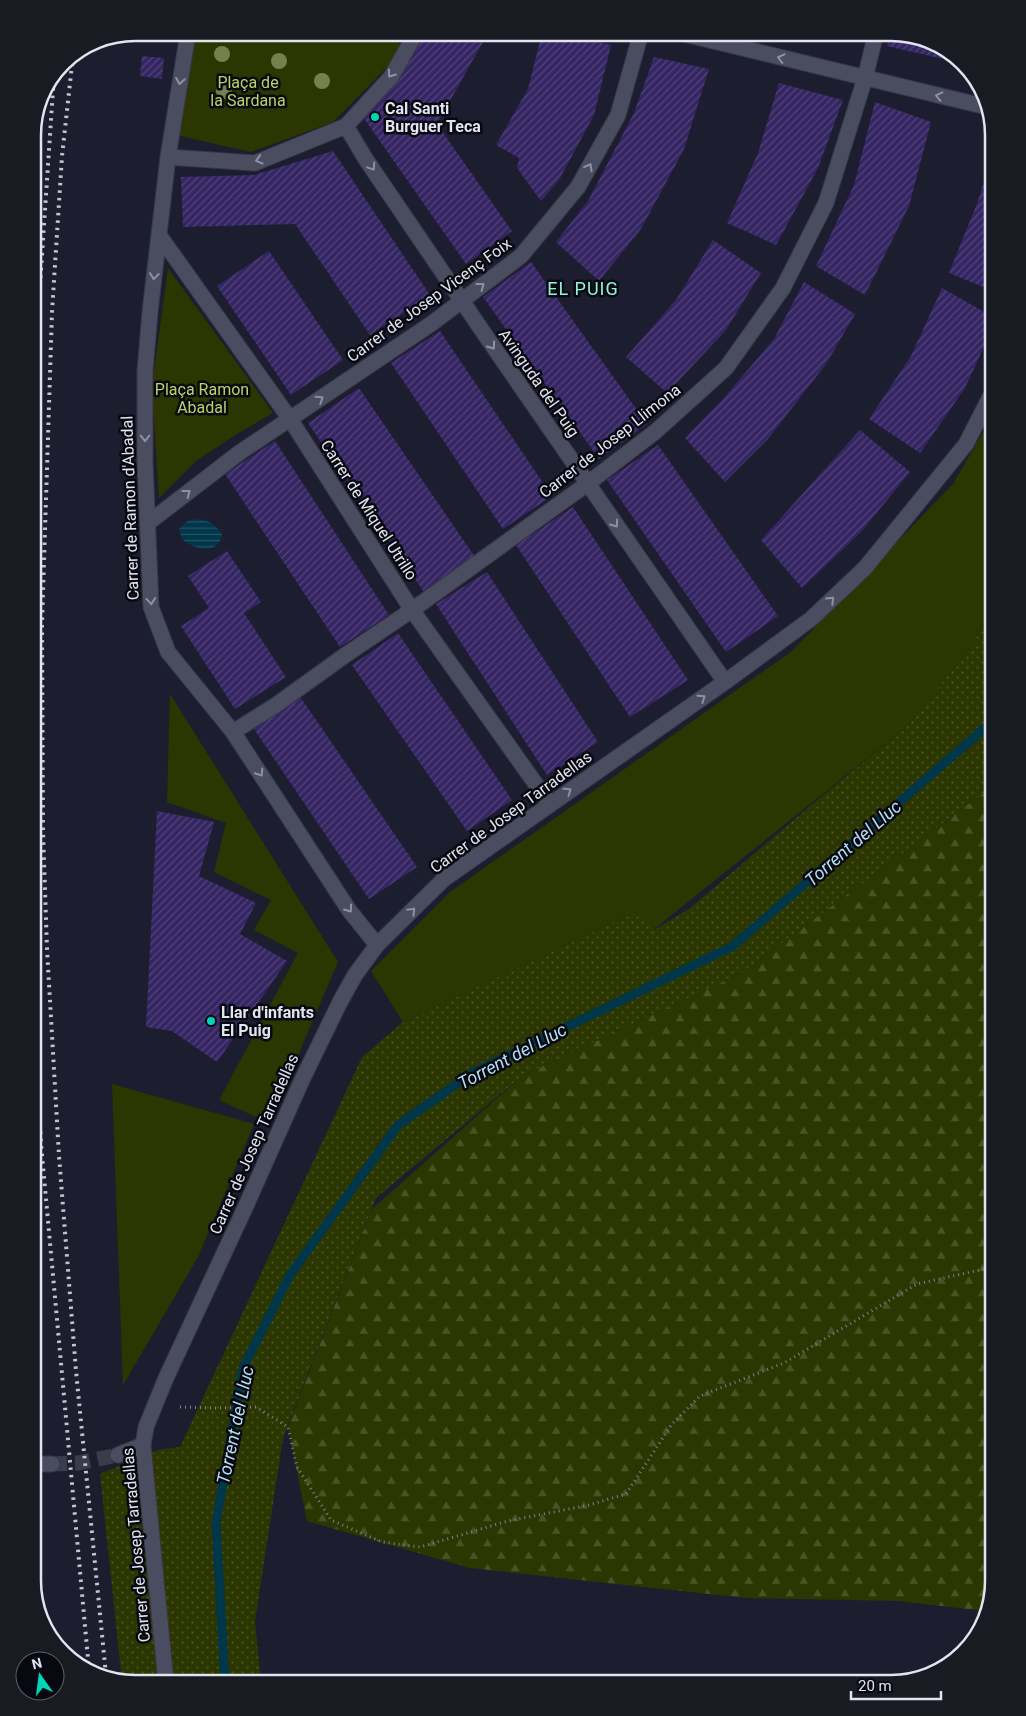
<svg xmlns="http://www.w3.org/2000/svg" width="1026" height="1716" viewBox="0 0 1026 1716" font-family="Roboto,sans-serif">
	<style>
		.grass { fill: url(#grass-dots) }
		.forest { fill: url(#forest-firs) }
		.green { fill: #2c3600 }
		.water { fill: url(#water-rules) }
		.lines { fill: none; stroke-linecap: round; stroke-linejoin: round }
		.stream { stroke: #00374b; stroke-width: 9 }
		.building { fill: url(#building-hatch) }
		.street-tunnel { stroke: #3a3c4c; stroke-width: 15; stroke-dasharray: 15 8; stroke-linecap: butt }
		.street-casing { stroke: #373847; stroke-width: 17 }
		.path { stroke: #7f818f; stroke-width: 3; stroke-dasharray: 1 4; stroke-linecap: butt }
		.street { stroke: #4a4d60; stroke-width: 15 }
		.rail { stroke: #c2c4d1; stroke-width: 4; stroke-dasharray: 2.5 5; stroke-linecap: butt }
		.tree { fill: #73814e }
		.oneway { stroke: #8e91a1 }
		.poi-dot { fill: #00d5b7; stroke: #080910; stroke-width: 2 }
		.labels { text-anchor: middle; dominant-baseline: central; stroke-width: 5; stroke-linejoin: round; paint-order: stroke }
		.park-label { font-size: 16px; fill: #bad268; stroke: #080910 }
		.poi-label { font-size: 16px; font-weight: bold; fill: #e2e4f0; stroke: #080910; text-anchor: start }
		.street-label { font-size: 16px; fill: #e2e4f0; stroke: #080910 }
		.neighbourhood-label { font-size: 18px; letter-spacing: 1px; fill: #8ff3dd; stroke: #080910 }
		.water-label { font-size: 18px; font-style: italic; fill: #b3def4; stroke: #080910 }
		.rim { fill: none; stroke: #e2e4f0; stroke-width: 2.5 }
	</style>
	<defs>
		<pattern id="grass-dots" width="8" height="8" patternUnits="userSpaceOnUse" patternTransform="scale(1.25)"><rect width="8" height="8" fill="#2c3600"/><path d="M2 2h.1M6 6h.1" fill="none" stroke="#4a5326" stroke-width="1.8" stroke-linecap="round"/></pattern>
		<pattern id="forest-firs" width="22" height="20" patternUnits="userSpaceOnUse" patternTransform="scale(1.25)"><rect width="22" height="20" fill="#2c3600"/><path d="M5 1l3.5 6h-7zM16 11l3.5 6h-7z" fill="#4a5326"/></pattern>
		<pattern id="water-rules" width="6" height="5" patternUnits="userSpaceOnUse" patternTransform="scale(1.25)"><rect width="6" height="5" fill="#00374b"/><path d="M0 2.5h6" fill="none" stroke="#255465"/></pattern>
		<pattern id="building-hatch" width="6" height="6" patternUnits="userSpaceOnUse" patternTransform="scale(1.25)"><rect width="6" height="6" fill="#352563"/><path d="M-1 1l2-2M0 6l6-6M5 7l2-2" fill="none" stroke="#52447a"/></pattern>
	</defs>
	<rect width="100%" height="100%" fill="#1c1e2f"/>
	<path class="grass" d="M993 604V783L989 789 742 973 522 1076 376 1198 283 1438 255 1621 261 1683H129L122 1681 100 1474 158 1450 180 1447 362 1057 403 1022 635 912 654 930 689 909 822 796 905 728 972 645Z"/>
	<path class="forest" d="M993 783V1581L984 1611 899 1601 746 1598 470 1568 307 1521 288 1427 372 1209 522 1076 742 973 989 789Z"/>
	<path class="green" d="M195 33H402L396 58 333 122 251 152 176 135Z
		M168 268 273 413 237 434 197 460 159 498 152 386Z
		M993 415V604L972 645 905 728 653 930 635 912 403 1022 371 971 450 892 792 651 953 484Z
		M170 694 338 962 269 1123 219 1100 298 953 254 930 271 900 214 872 226 823 167 802Z
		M112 1084 254 1124 198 1257 123 1385Z"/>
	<path class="water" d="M198 519C210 521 215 524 222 534 219 556 194 550 182 539L179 529 187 521Z"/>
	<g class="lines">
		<path class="stream" d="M225 1683 216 1523 243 1368 290 1275 398 1125 474 1072 733 946 993 721"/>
	</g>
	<path class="building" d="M424 33H488L437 124 512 231 466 264 363 117 396 80 418 47Z
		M542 33H560L611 45 594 115 559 180 541 201 517 168 519 158 496 145 528 89Z
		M890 33H897L945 49 943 59 887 46Z
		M142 56 164 58 162 79 140 76Z
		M654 57 709 69 684 149 641 229 599 281 556 242 588 201 634 113Z
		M779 83 843 100 818 168 776 245 727 223 758 153Z
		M875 102 931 122 909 206 865 295 816 266 854 185Z
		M333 151 430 295 370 335 295 224 183 227 181 177 254 175Z
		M993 152V291L949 273 978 201Z
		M713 240 761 273 726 330 667 393 626 357 676 300Z
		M269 251 343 360 291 395 217 286Z
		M531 262 647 424 599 459 483 297Z
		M804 282 855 314 826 364 768 439 725 482 685 438 723 399 774 339Z
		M942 288 993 317V327L965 388 920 453 869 419 911 356Z
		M440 331 552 496 503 529 391 363Z
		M359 388 475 557 424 592 308 423Z
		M860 430 910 472 861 532 802 588 761 540Z
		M275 441 389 615 340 647 225 474Z
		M658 445 778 616 726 652 607 480Z
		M573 507 688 680 630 717 516 545Z
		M227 551 261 602 244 613 286 677 235 709 181 626 209 608 188 576Z
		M487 572 598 742 547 775 436 604Z
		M398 633 512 800 467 831 352 665Z
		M301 698 417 867 369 899 254 729Z
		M157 811 214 822 199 876 256 903 240 934 287 961 217 1062 172 1031 146 1027Z"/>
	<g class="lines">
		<path class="street-tunnel" d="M52 1464 78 1463 118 1455"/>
		<defs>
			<path id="street" d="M188 33 168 157 150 312 145 371V463L151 607 168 652 233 732 349 910 377 945
				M680 33 987 107
				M346 126 365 158 479 326 725 682
				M168 157 255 163 346 126 391 77 416 33
				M159 235 290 419 412 610 550 804
				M148 523 239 453 431 324 521 256 578 187 618 115 641 33
				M233 732 276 705 344 656 412 610 587 484 655 432 726 368 783 288 826 203 865 78 876 33
				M118 1455 143 1445
				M33 1464H52
				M166 1683 143 1445 146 1427 166 1378 245 1208 302 1080 340 1002 355 975 377 945 444 879 725 682 811 619 865 568 966 444 993 391"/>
		</defs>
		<use href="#street" class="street-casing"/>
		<path class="path" d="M180 1407 215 1408 256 1407 288 1427 297 1467 331 1520 382 1542 420 1547 508 1521 589 1505 626 1494 672 1424 700 1396 784 1363 917 1284 993 1267
			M33 1579V1583"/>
		<use href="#street" class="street"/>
		<path class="rail" d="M73 56 62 156 52 312 42 624 43 830 47 949 59 1156 76 1371 106 1675
			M33 390 54 75
			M33 989 41 1144 89 1670"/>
	</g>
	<g class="tree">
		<circle cx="222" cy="54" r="8"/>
		<circle cx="279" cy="61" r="8"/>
		<circle cx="322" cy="81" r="8"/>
		<circle cx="224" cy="91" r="8"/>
	</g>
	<defs><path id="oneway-chevron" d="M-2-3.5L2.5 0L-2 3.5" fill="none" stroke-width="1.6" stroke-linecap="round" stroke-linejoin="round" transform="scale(1.25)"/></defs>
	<g class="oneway">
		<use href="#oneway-chevron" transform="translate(781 58) rotate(-166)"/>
		<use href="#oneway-chevron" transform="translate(391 74) rotate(125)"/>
		<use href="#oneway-chevron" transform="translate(180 81) rotate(99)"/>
		<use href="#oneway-chevron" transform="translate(939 96) rotate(-167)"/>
		<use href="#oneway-chevron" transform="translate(259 160) rotate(164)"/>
		<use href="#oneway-chevron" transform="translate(372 167) rotate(56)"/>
		<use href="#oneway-chevron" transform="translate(589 167) rotate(-61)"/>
		<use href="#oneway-chevron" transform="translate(154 276) rotate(97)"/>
		<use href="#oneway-chevron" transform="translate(481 286) rotate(-37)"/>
		<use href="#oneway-chevron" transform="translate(492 346) rotate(55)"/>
		<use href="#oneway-chevron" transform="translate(320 399) rotate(-33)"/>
		<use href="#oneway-chevron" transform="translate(145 438) rotate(90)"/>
		<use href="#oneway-chevron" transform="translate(187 493) rotate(-37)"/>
		<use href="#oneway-chevron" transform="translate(615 524) rotate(55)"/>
		<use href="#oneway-chevron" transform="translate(831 600) rotate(-44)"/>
		<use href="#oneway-chevron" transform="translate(151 601) rotate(85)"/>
		<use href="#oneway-chevron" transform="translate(702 698) rotate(-35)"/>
		<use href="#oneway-chevron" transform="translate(260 773) rotate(57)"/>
		<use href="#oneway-chevron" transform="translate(568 791) rotate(-35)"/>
		<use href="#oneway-chevron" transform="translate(349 909) rotate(54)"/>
		<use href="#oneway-chevron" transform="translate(412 911) rotate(-45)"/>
	</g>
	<g class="poi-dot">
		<circle cx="375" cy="117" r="5"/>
		<circle cx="211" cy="1021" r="5"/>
	</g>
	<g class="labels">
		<g class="park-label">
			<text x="248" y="82">Plaça de<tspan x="248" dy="18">la Sardana</tspan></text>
			<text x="202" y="389">Plaça Ramon<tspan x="202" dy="18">Abadal</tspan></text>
		</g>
		<g class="poi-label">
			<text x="385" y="108">Cal Santi<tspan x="385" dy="18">Burguer Teca</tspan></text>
			<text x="221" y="1012">Llar d'infants<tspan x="221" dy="18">El Puig</tspan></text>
		</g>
		<g class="street-label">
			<text transform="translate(429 300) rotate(-36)">Carrer de Josep Vicenç Foix</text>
			<text transform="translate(539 383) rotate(55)">Avinguda del Puig</text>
			<text transform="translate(610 441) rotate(-38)">Carrer de Josep Llimona</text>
			<text transform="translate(130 508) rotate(-92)">Carrer de Ramon d'Abadal</text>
			<text transform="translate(369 510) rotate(57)">Carrer de Miquel Utrillo</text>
			<text transform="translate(511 812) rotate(-36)">Carrer de Josep Tarradellas</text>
			<text transform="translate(254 1144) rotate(-66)">Carrer de Josep Tarradellas</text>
			<text transform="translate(136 1545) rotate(-95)">Carrer de Josep Tarradellas</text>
		</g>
		<g class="neighbourhood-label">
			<text x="583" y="288">EL PUIG</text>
		</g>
		<g class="water-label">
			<text transform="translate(853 843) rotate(-41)">Torrent del Lluc</text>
			<text transform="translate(512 1056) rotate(-28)">Torrent del Lluc</text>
			<text transform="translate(235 1425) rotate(-78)">Torrent del Lluc</text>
		</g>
	</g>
	<path d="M0 0H1026V1716H0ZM135 41H891A94 94 0 0 1 985 135V1581A94 94 0 0 1 891 1675H135A94 94 0 0 1 41 1581V135A94 94 0 0 1 135 41Z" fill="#191b22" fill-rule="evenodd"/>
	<path class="rim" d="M135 41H891A94 94 0 0 1 985 135V1581A94 94 0 0 1 891 1675H135A94 94 0 0 1 41 1581V135A94 94 0 0 1 135 41Z"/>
	<g transform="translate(40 1676) rotate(346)"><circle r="24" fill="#080910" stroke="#5f616a"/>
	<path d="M0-4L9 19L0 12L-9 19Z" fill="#00d5b7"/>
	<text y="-8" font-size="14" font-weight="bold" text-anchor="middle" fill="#e2e4f0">N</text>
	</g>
	<path d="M851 1691v8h90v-8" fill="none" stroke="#e2e4f0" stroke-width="2.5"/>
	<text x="858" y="1691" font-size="15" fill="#e2e4f0" stroke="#080910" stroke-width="4" paint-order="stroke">20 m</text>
</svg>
